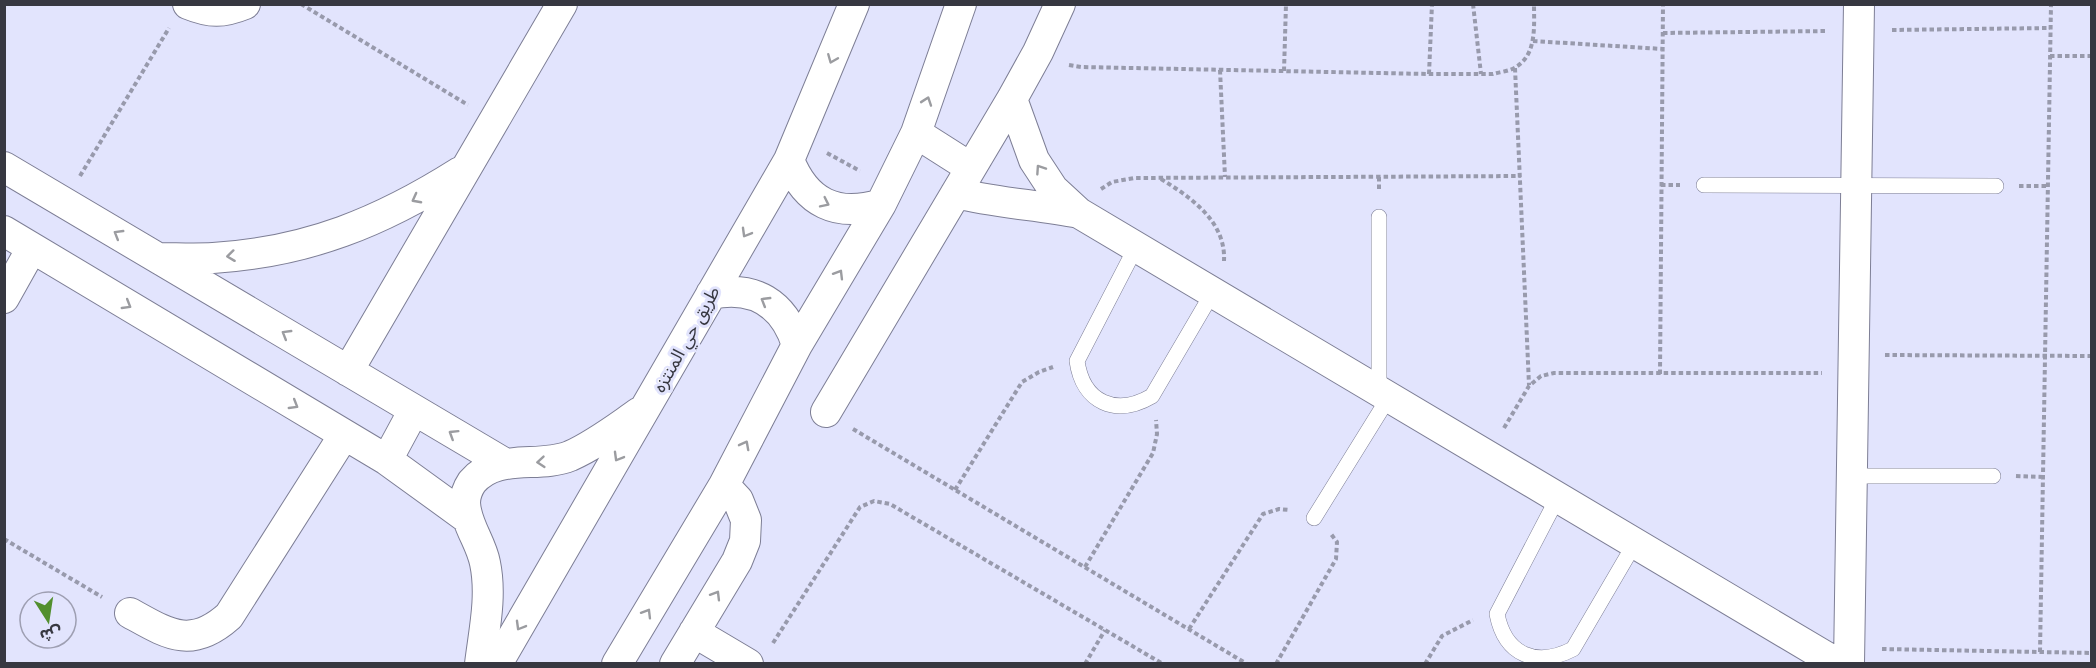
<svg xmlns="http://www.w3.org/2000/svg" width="2096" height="668" viewBox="0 0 2096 668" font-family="Mulish,'Noto Sans Arabic',sans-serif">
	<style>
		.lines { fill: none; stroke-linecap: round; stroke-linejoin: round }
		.service-casing { stroke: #7d7e95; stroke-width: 16 }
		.minor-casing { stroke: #7d7e95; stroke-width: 32 }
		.path { stroke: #989aac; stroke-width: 4; stroke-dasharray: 4.5 3; stroke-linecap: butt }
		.service { stroke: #fff; stroke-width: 15 }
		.minor { stroke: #fff; stroke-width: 30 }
		.oneway { stroke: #9b9ca0 }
		.labels { text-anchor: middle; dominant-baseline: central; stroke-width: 6; stroke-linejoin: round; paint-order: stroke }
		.street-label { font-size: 18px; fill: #373841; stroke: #e2e4fd }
	</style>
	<rect width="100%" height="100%" fill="#e2e4fd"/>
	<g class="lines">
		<defs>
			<path id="service" d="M1704 185 1996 186
				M1379 217V392
				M1136 247 1077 361C1083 403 1116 417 1152 396L1213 292
				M1852 476H1993
				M1558 497 1497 614C1505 655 1536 668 1573 649L1635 543
				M1314 518 1389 397"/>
			<path id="minor" d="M188 4C210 13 223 13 245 4
				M1012 99 1034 160 1053 189 1079 213 1838 664
				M916 133 971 168
				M789 160C806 203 837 218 881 204
				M4 167 504 463
				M956 193C996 203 1038 205 1079 213
				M4 231 387 460 467 518
				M158 258C176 258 194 259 213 258 308 252 381 222 460 172
				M711 294C754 285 784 303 797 345
				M4 298 32 248
				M348 371 562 4
				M826 412 1012 99 1038 52 1060 4
				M387 460 414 410
				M130 613C168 634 191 650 229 616L344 435
				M694 632 748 664
				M480 664C484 631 492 596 485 563 481 542 466 525 465 503 465 496 468 488 472 482 497 452 538 469 570 456 595 445 618 427 640 412
				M497 664 789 160 854 4
				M617 664 724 485 797 345 881 204 916 133 961 4
				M675 664 737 561 745 541 746 520 738 500 724 485
				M1849 664 1859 4"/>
		</defs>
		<use href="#service" class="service-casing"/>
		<use href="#minor" class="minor-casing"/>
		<path class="path" d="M301 4 468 105
			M1473 4 1481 74
			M1892 30 2050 28
			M1663 33 1828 31
			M1533 41 1663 49
			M2050 56H2092
			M1069 65 1081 67 1429 74H1493C1500 72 1510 71 1516 67 1537 54 1534 26 1534 4
			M1515 68 1529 385
			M1220 70 1225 177
			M1284 71 1286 4
			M1429 74 1432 4
			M827 153 860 171
			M80 176 169 28
			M1379 177V192
			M1161 179C1192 198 1226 222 1224 261
			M1661 185H1680
			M2019 186H2048
			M1101 189 1112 182 1134 178 1521 176
			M1885 355 2092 356
			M1660 374 1663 4
			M1504 428 1529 386 1541 376 1554 373H1822
			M853 429 1247 664
			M2016 476 2043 477
			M955 490 1022 382 1039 372 1053 367
			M4 539 102 597
			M1085 567 1153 453 1157 434 1156 420
			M1189 629 1263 514 1279 509 1289 510
			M773 643 860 507 874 501 890 504 1163 664
			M1882 649 2092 653
			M2040 652 2051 4
			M1085 664 1105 630
			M1276 664 1336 559 1337 542 1331 534
			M1425 664 1442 636 1473 620"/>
		<use href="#service" class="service"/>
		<use href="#minor" class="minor"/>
	</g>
	<defs><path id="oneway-chevron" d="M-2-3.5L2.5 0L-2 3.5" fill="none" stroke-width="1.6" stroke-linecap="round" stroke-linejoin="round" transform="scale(1.5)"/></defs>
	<g class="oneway">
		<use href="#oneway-chevron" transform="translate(832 59) rotate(112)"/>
		<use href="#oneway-chevron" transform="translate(927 101) rotate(-71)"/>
		<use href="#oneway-chevron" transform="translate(1040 169) rotate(-124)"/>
		<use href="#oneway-chevron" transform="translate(416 199) rotate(152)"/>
		<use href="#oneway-chevron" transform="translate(825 203) rotate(26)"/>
		<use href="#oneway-chevron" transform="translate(746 233) rotate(120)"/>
		<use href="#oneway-chevron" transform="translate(118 234) rotate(-149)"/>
		<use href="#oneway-chevron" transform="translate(231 256) rotate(173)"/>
		<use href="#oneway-chevron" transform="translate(839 274) rotate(-59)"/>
		<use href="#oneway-chevron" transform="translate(765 301) rotate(-149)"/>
		<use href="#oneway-chevron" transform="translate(127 305) rotate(31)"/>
		<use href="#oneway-chevron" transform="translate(286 334) rotate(-149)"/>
		<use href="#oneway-chevron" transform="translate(294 405) rotate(31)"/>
		<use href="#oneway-chevron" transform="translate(453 434) rotate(-148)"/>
		<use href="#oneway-chevron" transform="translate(745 445) rotate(-62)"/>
		<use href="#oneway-chevron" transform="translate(618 457) rotate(120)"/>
		<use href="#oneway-chevron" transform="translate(541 462) rotate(175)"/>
		<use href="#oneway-chevron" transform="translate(716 595) rotate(-59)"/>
		<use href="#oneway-chevron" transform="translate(647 613) rotate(-59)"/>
		<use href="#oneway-chevron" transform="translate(520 626) rotate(120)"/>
	</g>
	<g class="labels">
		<g class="street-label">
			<text transform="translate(686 339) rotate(-61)">طريق حي المنتزه</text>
		</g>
	</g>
	<rect width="2096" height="668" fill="none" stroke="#373841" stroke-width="12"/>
	<g transform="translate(48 620) rotate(168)"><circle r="28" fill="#e2e4fd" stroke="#9e9fb2" stroke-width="1.5"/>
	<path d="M0-4.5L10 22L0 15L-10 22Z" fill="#528f2e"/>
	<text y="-9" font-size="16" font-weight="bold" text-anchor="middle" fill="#373841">ش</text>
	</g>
</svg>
